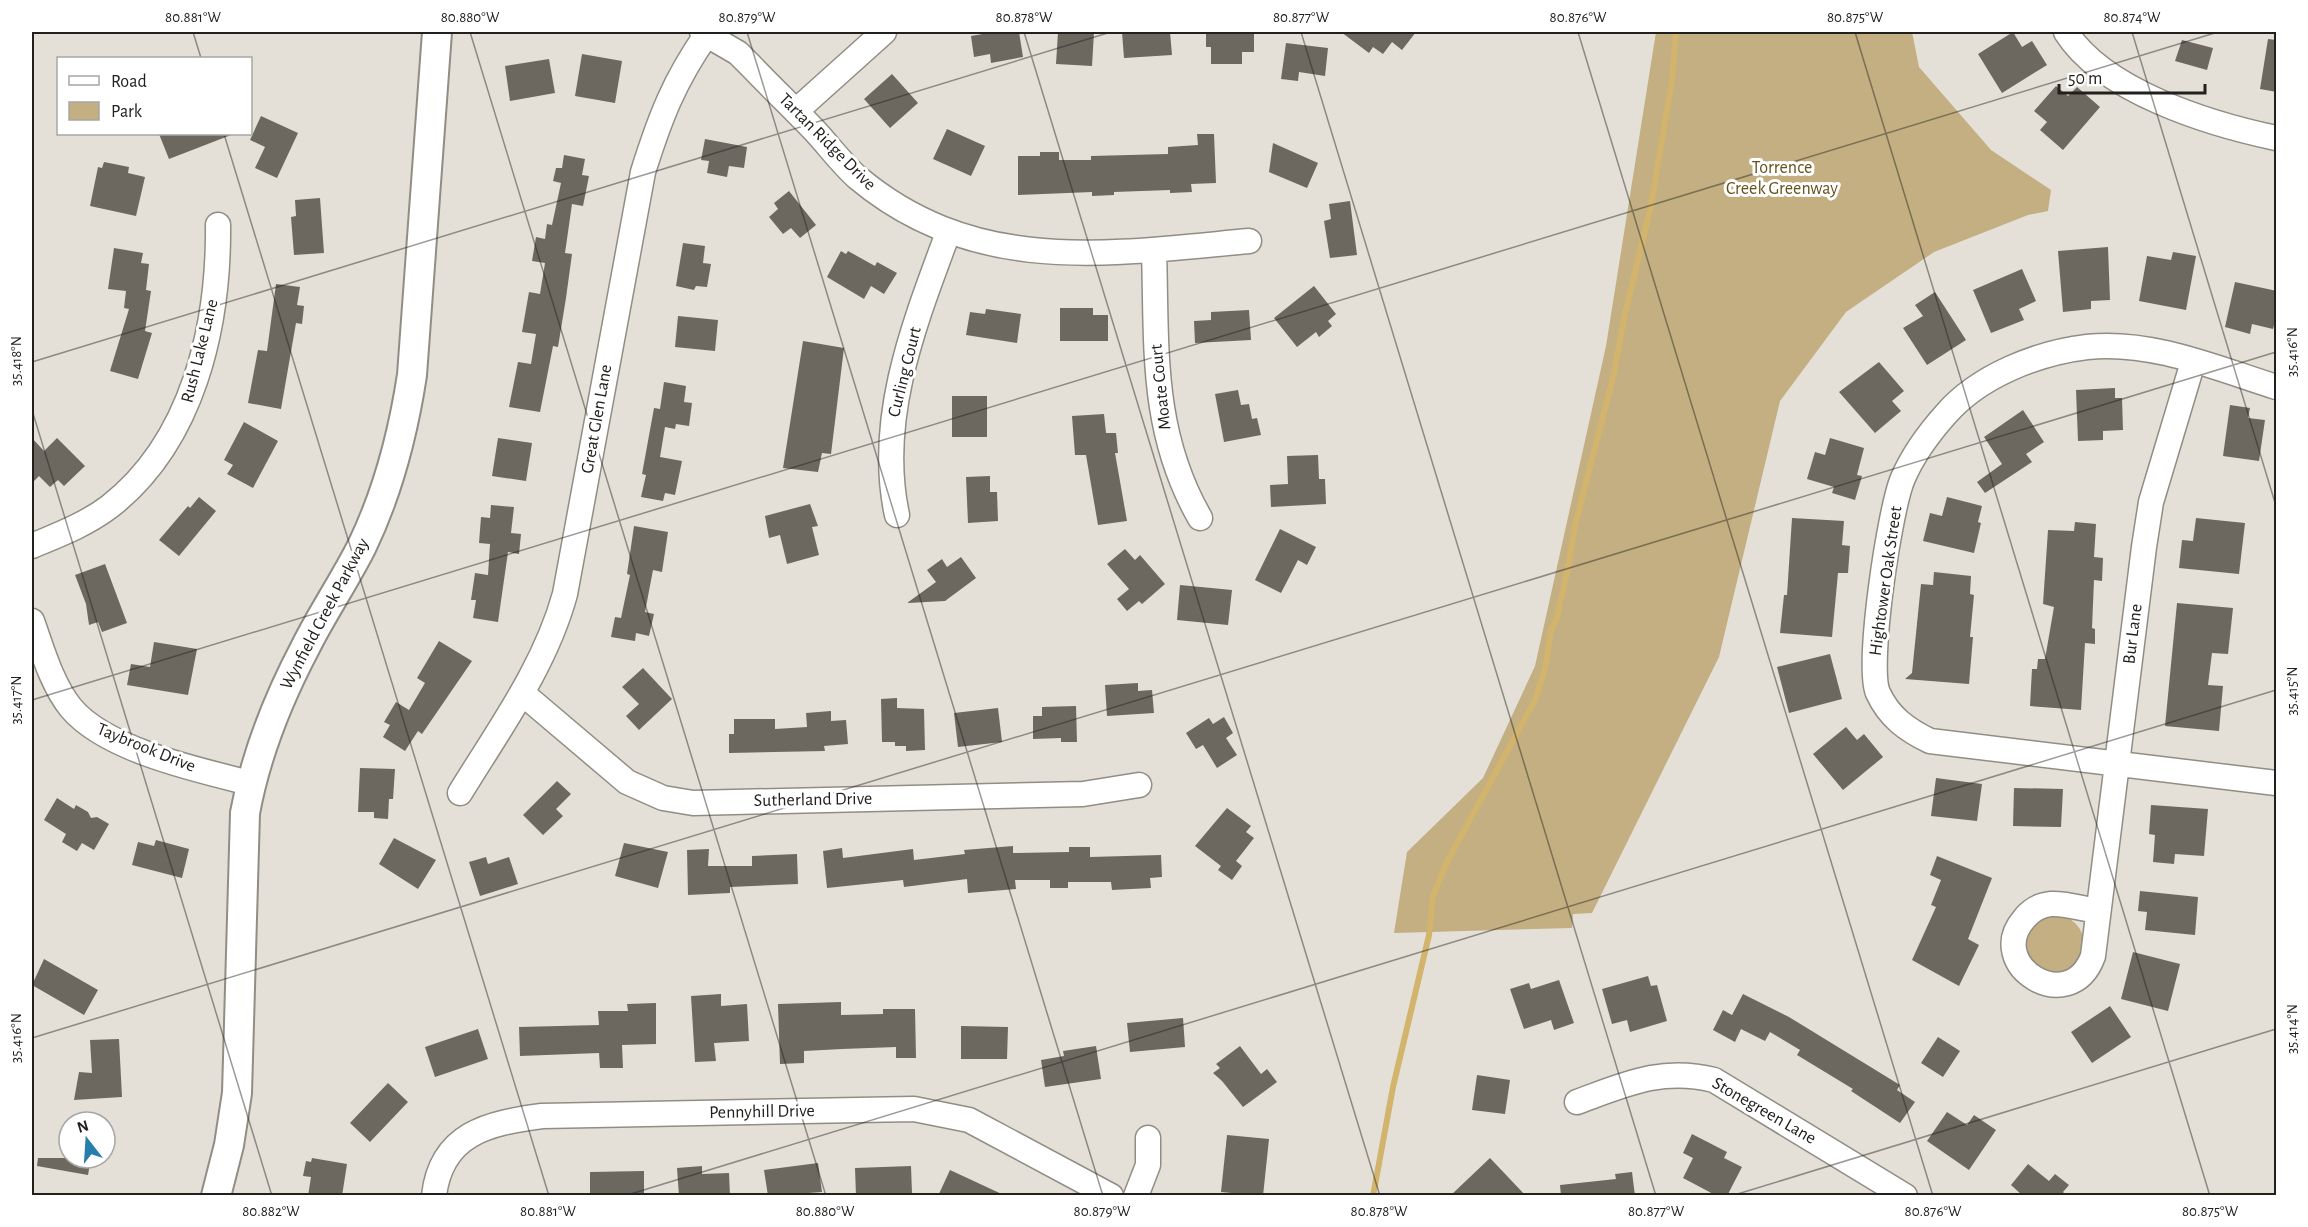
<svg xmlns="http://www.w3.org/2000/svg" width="2308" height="1227" viewBox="0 0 2308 1227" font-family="'Alegreya Sans',sans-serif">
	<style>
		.green { fill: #c3af81 }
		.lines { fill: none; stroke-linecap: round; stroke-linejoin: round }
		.stream { stroke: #d2b46d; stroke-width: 6 }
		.building { fill: #6c6860 }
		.minor-casing { stroke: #918d85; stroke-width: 27 }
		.tertiary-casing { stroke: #918d85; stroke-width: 32 }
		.minor { stroke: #fff; stroke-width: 24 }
		.tertiary { stroke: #fff; stroke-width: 28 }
		.ticks { fill: none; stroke: #22201d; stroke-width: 1.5; stroke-opacity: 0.45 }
		.labels { text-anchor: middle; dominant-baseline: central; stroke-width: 6; stroke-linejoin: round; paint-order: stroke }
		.street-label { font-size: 18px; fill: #22201d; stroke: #fff }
		.park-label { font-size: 18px; fill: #66511b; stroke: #fff }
		.neatline { fill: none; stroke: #22201d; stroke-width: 2 }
		.ticks-label { font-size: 15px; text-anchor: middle; fill: #22201d }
	</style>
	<rect width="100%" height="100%" fill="#e4e0d7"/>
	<path class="green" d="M1656 32H1912L1919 67 1991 150 2051 190 2048 211 2028 215 1934 252 1846 312 1780 401 1719 657 1592 913 1573 914 1572 928 1394 933 1407 852 1483 778 1535 666 1606 346Z
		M2026 944a29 29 0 1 1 58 0a29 29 0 1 1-58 0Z"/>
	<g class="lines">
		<path class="stream" d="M1373 1196 1393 1087 1429 935 1433 896 1447 862 1535 700 1545 669 1551 630 1556 621 1567 573 1575 526 1614 373 1624 318 1651 206 1672 80 1676 32"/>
	</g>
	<path class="building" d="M994 32H1019L1023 57 991 63 990 54 974 57 971 36Z
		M1058 32H1094L1092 66 1056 64Z
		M1122 32H1170L1172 55 1124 58Z
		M1206 32 1254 33V52H1242V64H1211V47H1206Z
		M1341 32H1416L1402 50 1392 42 1383 54 1373 47 1369 53Z
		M2013 32 2022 47 2032 41 2047 65 2002 93 1978 54Z
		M2268 39 2277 40V92L2260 89Z
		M2182 40 2213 48 2207 70 2175 61Z
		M1286 43 1328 48 1325 76 1299 72 1298 81 1281 79Z
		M582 54 622 61 615 103 575 96Z
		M549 59 555 93 510 101 505 66Z
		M892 74 918 103 890 128 864 99Z
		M2056 86 2068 96 2077 87 2100 107 2063 150 2040 130 2047 122 2034 111Z
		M261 116 298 133 277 178 255 168 265 147 250 140Z
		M947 129 985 146 971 176 933 159Z
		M159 134H231V135L169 159Z
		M1197 134H1214L1216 183 1191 184 1192 192 1170 193V190L1114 192V195L1092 196V192L1018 195V156H1040V152H1059V160H1091V156L1168 154V147L1198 145Z
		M705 139 747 147 744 168 729 166 727 177 707 173 709 161 701 160Z
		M1273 143 1318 163 1307 188 1269 172Z
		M564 155 585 159 582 175 589 176 583 206 572 204 565 253 572 254 566 298 558 347 553 346 540 412 509 407 518 362 531 364 536 334 522 332 529 292 540 294 545 263 532 261 536 237 545 239 547 224 552 225 561 183 553 181 556 168H562Z
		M104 162 129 167 128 173 145 177 136 216 90 206 98 167 102 168Z
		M789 191 816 225 800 238 791 228 783 234 769 217 778 209 774 203Z
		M320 198 324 253 294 255 291 217 296 216 295 200Z
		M1350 201 1357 255 1330 258 1324 221 1331 219 1329 204Z
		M683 243 705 246 703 263 711 264 707 287 696 286 694 290 676 286Z
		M2108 247 2110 300 2091 301V309L2063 312 2058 251Z
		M114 248 143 253 141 263 149 264 146 290 151 291 145 331 152 333 138 379 110 371 129 309 124 308 126 291 108 289Z
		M841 251 846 254 848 251 875 266 877 262 897 273 884 294 871 286 864 299 827 277Z
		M2173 252 2196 256 2186 310 2139 301 2147 256 2171 260Z
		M2022 269 2036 301 2019 309 2024 320 1991 333 1973 290Z
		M2235 282 2277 291V314L2273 329 2252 324 2250 334 2225 327Z
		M276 284 300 287 297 305 304 306 302 324 296 323 281 409 248 403 258 350 267 351Z
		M1314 286 1336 314 1328 321 1332 326 1319 337 1316 332 1297 347 1274 318Z
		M1935 292 1966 340 1927 365 1903 328 1923 316 1915 305Z
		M1060 308H1093V315H1108V341H1060Z
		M986 309 1021 314 1017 343 966 335 970 312 985 314Z
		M1249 310 1251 340 1195 343 1194 321 1211 320V312Z
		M678 316 718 320 715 351 675 347Z
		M803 341 844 348 831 454 822 453 818 472 783 468Z
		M1879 362 1904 391 1892 401 1901 411 1875 433 1839 392Z
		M664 382 686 386 684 402 692 403 689 426 676 424 675 429 665 427 660 457 682 461 675 495 665 493 663 501 641 497 646 475 642 474 654 408 660 409Z
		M2115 388V398H2122L2123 430 2103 431V440L2078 441 2076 390Z
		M1238 390 1241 405 1249 404 1252 419 1257 418 1261 435 1224 442 1215 394Z
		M952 396H987V437H952Z
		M2230 405 2250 408 2248 418 2265 420 2259 461 2223 456Z
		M2023 410 2044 442 2026 454 2032 462 1985 493 1977 482 2002 464 1984 437Z
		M1104 414 1106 433H1116L1118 453H1115L1127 521 1098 525 1086 455H1075L1072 416Z
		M244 422 278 441 253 488 227 474 233 465 224 460Z
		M32 438 44 451 57 438 85 466 64 486 58 480 50 487 39 476 32 483Z
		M498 438 532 443 526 481 492 476Z
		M1830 438 1864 448 1857 475 1862 476 1855 500 1832 493 1834 487 1807 479 1815 452 1825 455Z
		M1318 455 1319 479H1325L1326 504 1271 507 1270 485 1288 484 1287 456Z
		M990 476V492H997L998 521 968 523 966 477Z
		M199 497 216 511 179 556 159 540 188 506 190 508Z
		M1947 497 1982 506 1978 522 1981 523 1974 553 1923 541 1930 513 1942 516Z
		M810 504 818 526 812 527 819 555 787 564 780 535 769 538 765 516Z
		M491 505 514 507 511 533 521 534 519 554 508 552 498 622 473 618 476 600H471L475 573 488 575 490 544 479 543 481 517 490 518Z
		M1792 518 1844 521 1842 545 1850 546 1848 573H1838L1832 637 1780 633 1784 595H1787Z
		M2196 518 2245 523 2239 574 2179 568 2182 540 2193 541Z
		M2075 522 2096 524 2094 557 2103 558 2102 581 2094 580 2092 628 2095 629V644L2085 643 2081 710 2030 706 2032 669H2037L2038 659H2045L2054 607 2043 604 2048 530 2074 531Z
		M634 526 668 532 662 572 653 570 645 612 654 614 649 636 636 633 635 641 611 637 615 617 621 618 630 575 627 574Z
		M1280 529 1316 547 1307 565 1298 560 1281 593 1255 580Z
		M1125 549 1135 560 1140 555 1165 584 1142 604 1139 601 1127 611 1117 599 1129 589 1107 564Z
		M961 557 976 578 945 601 907 603 936 582 927 570 942 559 947 567Z
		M105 564 127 623 102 632 98 622 89 625 86 604 75 575Z
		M1934 572 1971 576 1970 594 1974 595 1970 637H1973L1969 684 1905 679 1912 673 1921 584 1933 585Z
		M1180 585 1232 590 1228 625 1177 620Z
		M2177 603 2233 608 2228 654 2212 653 2208 685 2223 686 2219 731 2165 726Z
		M439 641 472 661 422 734 418 731 405 751 383 737 390 725 384 722 396 702 409 710 425 683 417 678Z
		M154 642 197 649 188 695 127 685 131 664 150 667Z
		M1830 654 1842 699 1789 713 1777 667Z
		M643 668 672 699 639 730 626 716 639 704 622 687Z
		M1138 683V691L1152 690 1154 713 1107 716 1105 685Z
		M897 698V708L924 709 925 750 906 751V746H895V742H882L881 699Z
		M1076 706 1077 742H1061V738L1033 739V716H1042V707Z
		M998 708 1002 742 958 747 954 713Z
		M831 711V721L846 720 848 744 824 746 825 751 729 753V734H734V719H775V729L807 727 806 713Z
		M1224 717 1233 733 1226 738 1237 755 1217 768 1203 745 1196 749 1186 733 1209 718 1213 724Z
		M1846 727 1857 740 1864 734 1883 757 1843 790 1813 754Z
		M360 768 395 769 393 799H389L388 819 374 818V812H358Z
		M1936 778 1982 784 1977 821 1931 816Z
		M557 781 571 794 556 809 563 816 543 835 523 815Z
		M2014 788 2063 789 2061 827 2013 826Z
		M57 798 74 809 76 805 88 812 91 818 97 817 109 824 94 850 82 843 77 851 62 842 66 834 44 820Z
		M2151 805 2208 809 2204 856 2175 854 2174 864 2153 862 2155 835 2149 834Z
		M1227 808 1251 826 1246 832 1254 838 1236 861 1242 866 1232 880 1218 870 1221 866 1195 846Z
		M394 838 436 860 418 889 379 864Z
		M156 840 189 849 182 878 132 865 138 842 154 846Z
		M624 843 668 852 658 888 615 876Z
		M1013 846V853L1069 852V847H1090V857L1161 855 1162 877 1150 878 1151 888 1112 890 1111 882H1068V888H1050V880H1015L1016 889 968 893 967 879 904 887 903 880 827 888 823 851 842 848 843 858 913 849 914 860 965 854 964 850Z
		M709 849 708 866H752V856L797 854 798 884 730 887V893L688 895 687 850Z
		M1937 856 1992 878 1968 939 1979 945 1959 986 1912 960 1936 907 1931 905 1941 880 1930 875Z
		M486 857 488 864 509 857 518 884 480 896 469 862Z
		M2140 891 2198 897 2195 935 2145 930 2147 912 2138 911Z
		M2133 952 2180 964 2168 1011 2121 999Z
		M44 959 98 990 84 1015 32 985Z
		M1648 976 1651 986 1657 985 1667 1021 1630 1032 1627 1020 1612 1024 1602 989Z
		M1559 980 1574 1023 1554 1030 1551 1020 1524 1029 1510 989 1529 983 1531 989Z
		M721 994V1006L747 1004 749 1041 714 1043 716 1061 695 1062 691 996Z
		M1743 994 1789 1017 1900 1085 1897 1090 1915 1102 1900 1123 1851 1091 1853 1089 1797 1055 1800 1050 1770 1032 1765 1041 1741 1029 1735 1042 1713 1030 1723 1010 1732 1015Z
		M841 1002V1015L883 1014V1009H915L916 1058H896V1047L842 1049 804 1051V1063L780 1064 778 1004Z
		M656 1003V1044L622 1045 623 1068H600L599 1053 520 1056 519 1027 599 1025 598 1011H628L627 1004Z
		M2110 1006 2131 1037 2092 1063 2071 1032Z
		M1183 1018 1185 1047 1130 1052 1127 1023Z
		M961 1026 1008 1027 1007 1059H961Z
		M478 1029 488 1059 435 1077 425 1047Z
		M1938 1037 1960 1051 1943 1077 1921 1063Z
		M119 1039 122 1097 74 1100 79 1072 92 1073 90 1040Z
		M1096 1046 1101 1079 1045 1087 1041 1060 1064 1056 1063 1051Z
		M1240 1046 1261 1074 1267 1069 1277 1082 1243 1107 1222 1081 1213 1073 1220 1068 1216 1064Z
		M1477 1075 1510 1080 1505 1114 1472 1110Z
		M388 1083 408 1102 370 1142 350 1123Z
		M1947 1112 1967 1125 1974 1115 1996 1130 1969 1170 1927 1141Z
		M1692 1134 1727 1152 1724 1158 1742 1167 1727 1196H1717L1683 1178 1693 1158 1683 1153Z
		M1227 1135 1269 1139 1263 1196 1221 1192Z
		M38 1158H91L88 1175 37 1166Z
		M312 1158 347 1164 342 1196H308L311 1177 303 1176 306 1161 311 1162Z
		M1490 1158 1526 1196H1450Z
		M818 1163 822 1192 768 1196 764 1170Z
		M2028 1164 2049 1181 2055 1174 2069 1185 2063 1192 2067 1196H2023L2011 1185Z
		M702 1166V1174L729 1173 730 1196H679L677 1168Z
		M911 1166 912 1193 856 1196 855 1168Z
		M950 1170 1006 1196H938Z
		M644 1171V1196H590V1172Z
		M1632 1172 1635 1196H1561L1560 1185 1616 1179 1615 1174Z"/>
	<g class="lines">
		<defs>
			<path id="minor" d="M702 32 738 53 751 66C772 88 794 109 815 131 829 146 842 164 858 178 975 276 1108 254 1249 241
				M2066 32C2104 92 2210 124 2276 138
				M796 111 884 32
				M1154 250C1157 346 1150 431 1200 518
				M2276 387C2216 368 2151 340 2087 347 2037 353 1979 376 1946 414 1929 433 1913 455 1903 478 1890 507 1866 666 1878 693 1889 717 1907 730 1930 741L2276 783
				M897 515C876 418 915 322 948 233
				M32 546C58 535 85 525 109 507 193 442 219 327 218 225
				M32 621C42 649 52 685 71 708 106 750 198 770 250 783
				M522 693 627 782 663 798 693 803 1083 794 1139 785
				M460 793C499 729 545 667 565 594L643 172C660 118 674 81 707 34
				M2097 911C2083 909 2066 903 2051 904 2040 905 2031 910 2024 919 1984 965 2070 1019 2093 956L2144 547 2151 502 2193 362
				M1577 1102C1626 1084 1662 1067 1714 1080L1905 1196
				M434 1196C441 1133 489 1123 542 1116L914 1109 969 1120 1111 1196
				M1136 1196 1148 1165V1138"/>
			<path id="tertiary" d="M216 1196 229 1145 237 1093 245 813C256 753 278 699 306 646 323 612 345 580 362 546 388 492 403 434 412 375L437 32"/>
		</defs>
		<use href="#minor" class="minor-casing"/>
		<use href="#tertiary" class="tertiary-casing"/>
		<use href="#minor" class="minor"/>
		<use href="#tertiary" class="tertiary"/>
	</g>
	<path class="ticks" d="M193 32 201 58M470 32 826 1196M747 32 1103 1196M1024 32 1380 1196M1301 32 1656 1196M1578 32 1933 1196M1855 32 2210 1196M2132 32 2276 506M224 134 549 1196M32 362 1111 32M32 410 272 1196M32 700 2218 32M32 1038 2276 352M624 1196 2276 690M1731 1196 2276 1029"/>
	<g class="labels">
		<g class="street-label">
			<text transform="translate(827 142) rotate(45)">Tartan Ridge Drive</text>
			<text transform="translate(200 351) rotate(-76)">Rush Lake Lane</text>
			<text transform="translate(905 372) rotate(-76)">Curling Court</text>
			<text transform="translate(1161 387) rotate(-96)">Moate Court</text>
			<text transform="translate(597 419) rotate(-80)">Great Glen Lane</text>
			<text transform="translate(1886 581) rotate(-82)">Hightower Oak Street</text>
			<text transform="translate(325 614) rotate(-62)">Wynfield Creek Parkway</text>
			<text transform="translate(2133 634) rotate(-83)">Bur Lane</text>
			<text transform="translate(146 748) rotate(22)">Taybrook Drive</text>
			<text transform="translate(813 800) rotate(-1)">Sutherland Drive</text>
			<text transform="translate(1764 1111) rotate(30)">Stonegreen Lane</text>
			<text transform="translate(762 1112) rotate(-1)">Pennyhill Drive</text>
		</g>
		<g class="park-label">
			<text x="1782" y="168">Torrence<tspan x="1782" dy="21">Creek Greenway</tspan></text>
		</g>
	</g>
	<rect width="2308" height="1227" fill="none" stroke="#ffffff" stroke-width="66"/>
	<rect x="57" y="57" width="195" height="78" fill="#ffffff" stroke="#a7a6a5" stroke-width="1.5"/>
	<rect x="69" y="76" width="30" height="9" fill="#ffffff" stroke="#a7a6a5" stroke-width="1.5"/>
	<text x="111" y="87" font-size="18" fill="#22201d">Road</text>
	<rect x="69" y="102" width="30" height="18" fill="#c3af81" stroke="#a7a6a5" stroke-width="1.5"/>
	<text x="111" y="117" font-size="18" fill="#22201d">Park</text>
	<g transform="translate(87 1140) rotate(343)"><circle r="28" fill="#ffffff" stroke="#a7a6a5" stroke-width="1.5"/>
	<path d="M0-4.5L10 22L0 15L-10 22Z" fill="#257eac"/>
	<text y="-9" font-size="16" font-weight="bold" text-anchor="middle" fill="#22201d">N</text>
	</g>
	<path d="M2059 84v9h146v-9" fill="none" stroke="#22201d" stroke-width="3"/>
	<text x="2068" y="84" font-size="18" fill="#22201d" stroke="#ffffff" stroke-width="4.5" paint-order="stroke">50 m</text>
	<rect x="33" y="33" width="2242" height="1161" class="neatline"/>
	<g class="ticks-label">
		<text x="193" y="22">80.881°W</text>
		<text x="470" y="22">80.880°W</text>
		<text x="747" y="22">80.879°W</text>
		<text x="1024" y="22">80.878°W</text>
		<text x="1301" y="22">80.877°W</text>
		<text x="1578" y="22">80.876°W</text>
		<text x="1855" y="22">80.875°W</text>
		<text x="2132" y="22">80.874°W</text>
		<text transform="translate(2292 352) rotate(-90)" y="5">35.416°N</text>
		<text transform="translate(16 361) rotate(-90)" y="5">35.418°N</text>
		<text transform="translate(2292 691) rotate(-90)" y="5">35.415°N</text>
		<text transform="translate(16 700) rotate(-90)" y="5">35.417°N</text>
		<text transform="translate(2292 1029) rotate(-90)" y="5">35.414°N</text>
		<text transform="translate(16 1038) rotate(-90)" y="5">35.416°N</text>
		<text x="271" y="1216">80.882°W</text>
		<text x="548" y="1216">80.881°W</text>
		<text x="825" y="1216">80.880°W</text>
		<text x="1102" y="1216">80.879°W</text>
		<text x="1379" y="1216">80.878°W</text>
		<text x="1656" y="1216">80.877°W</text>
		<text x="1933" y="1216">80.876°W</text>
		<text x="2210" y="1216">80.875°W</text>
	</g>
</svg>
